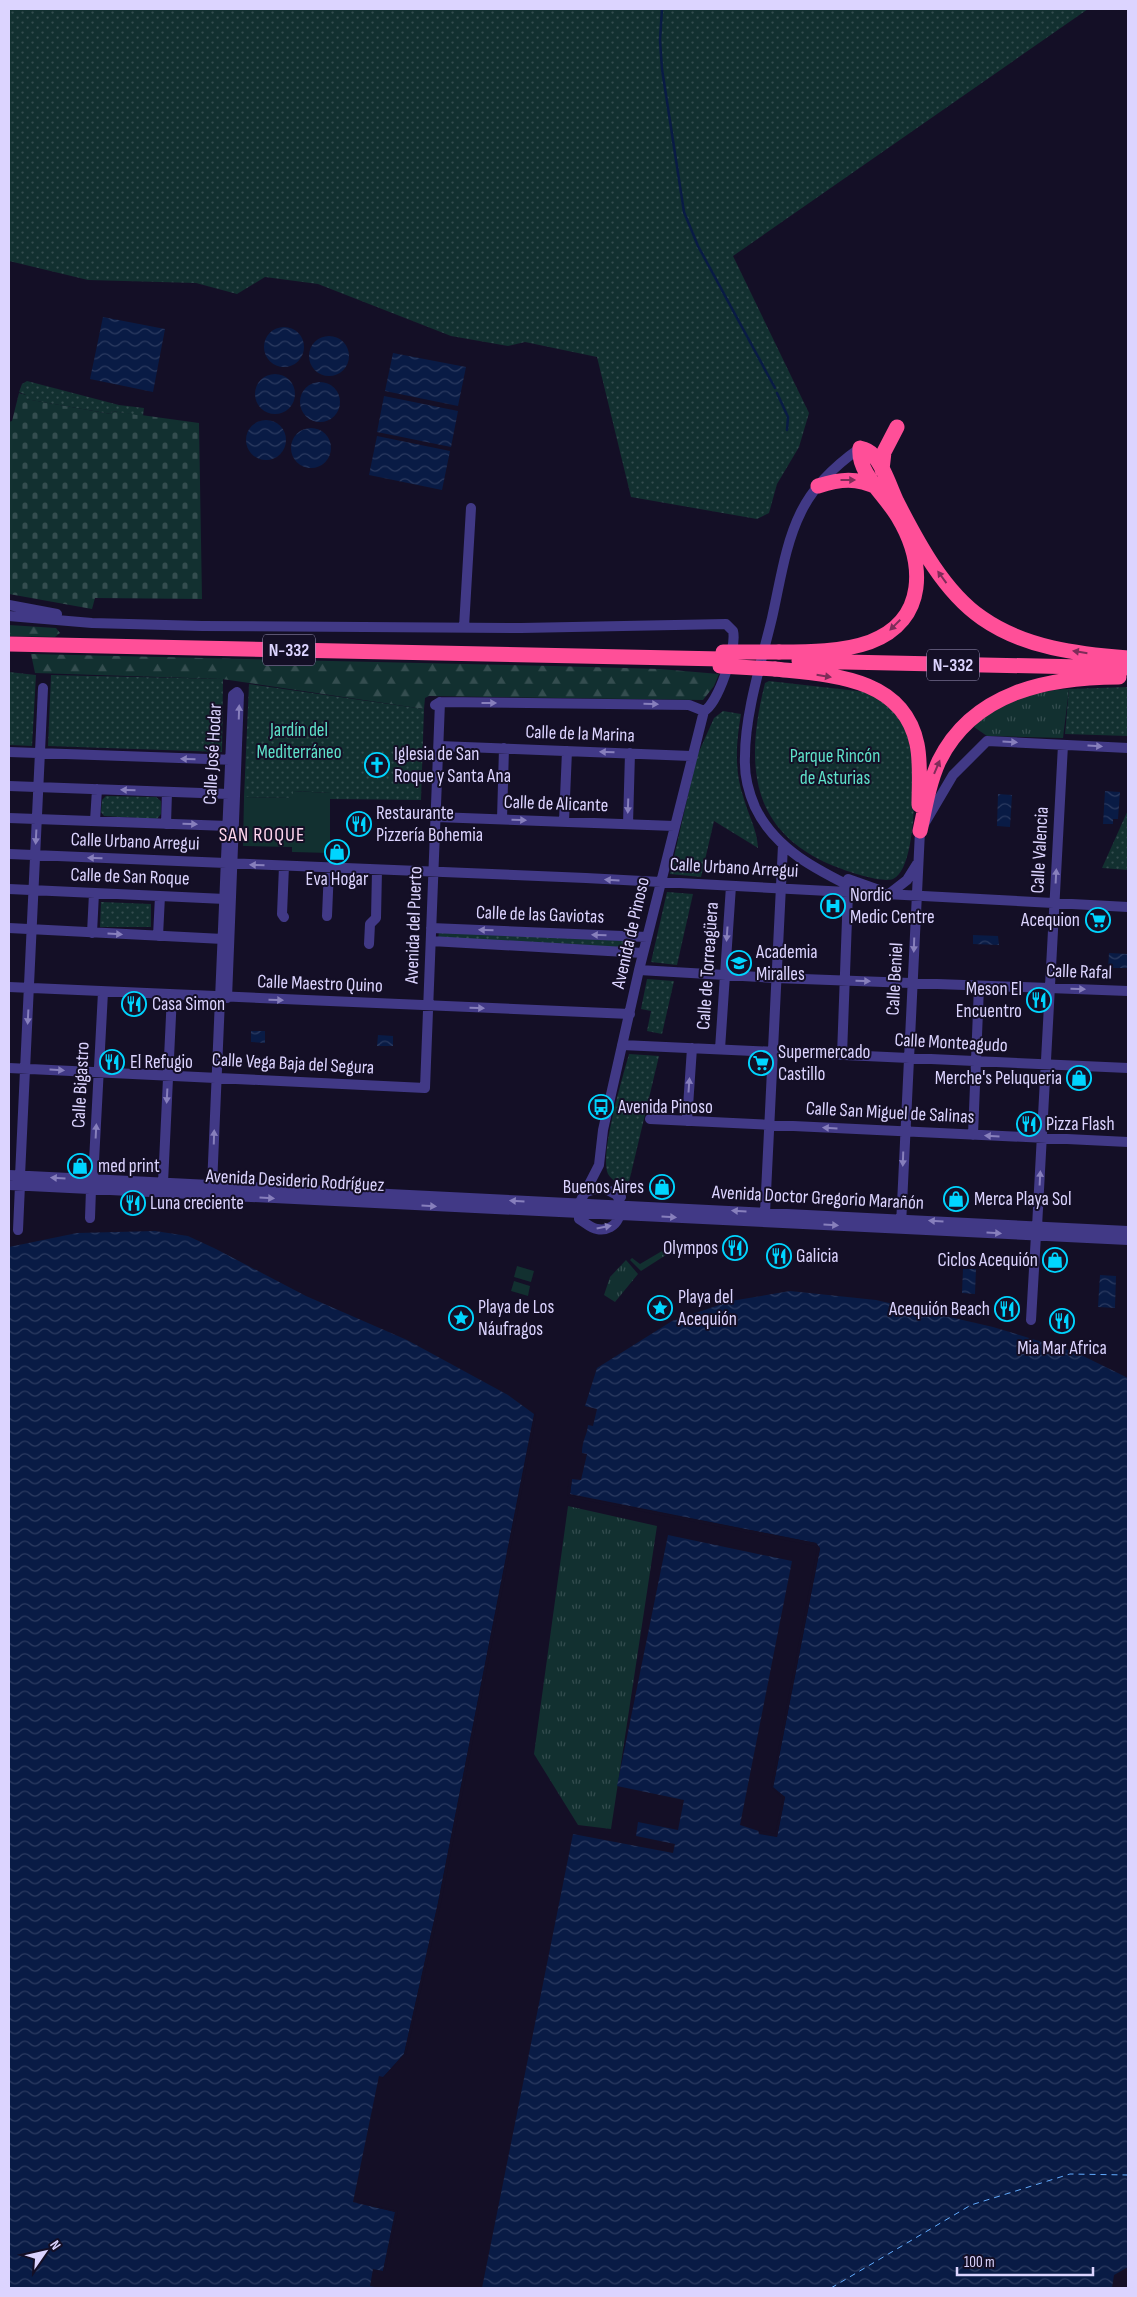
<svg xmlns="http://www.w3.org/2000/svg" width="1137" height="2297" viewBox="0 0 1137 2297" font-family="'Sofia Sans Condensed',sans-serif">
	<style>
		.grass { fill: url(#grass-tufts) }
		.forest { fill: url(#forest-firs) }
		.cemetery { fill: url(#cemetery-stones) }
		.park { fill: url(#park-dots) }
		.garden { fill: #123030 }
		.water { fill: url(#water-waves) }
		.pier { fill: #140f26 }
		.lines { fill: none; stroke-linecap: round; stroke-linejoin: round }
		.stream { stroke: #091b45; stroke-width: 2.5 }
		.ferry { stroke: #62acff; stroke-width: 1; stroke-dasharray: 6 5; stroke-linecap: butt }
		.minor { stroke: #413986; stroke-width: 10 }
		.highway { stroke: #ff4f98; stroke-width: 15 }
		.highway-bridge { stroke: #ff4f98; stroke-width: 15 }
		.oneway { fill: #7e2c59 }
		.oneway2 { fill: #877fbc }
		.labels { text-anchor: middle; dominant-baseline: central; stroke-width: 4; stroke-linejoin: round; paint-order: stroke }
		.shield { fill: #140f26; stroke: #a099be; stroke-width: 1 }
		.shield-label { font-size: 18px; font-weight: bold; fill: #dcd4ff }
		.park-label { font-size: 19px; fill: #5ee1c9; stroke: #140f26 }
		.street-label { font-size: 19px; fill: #dcd4ff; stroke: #140f26 }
		.poi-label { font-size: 19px; fill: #dcd4ff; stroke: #140f26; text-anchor: start }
		.neighbourhood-label { font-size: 20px; letter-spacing: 1px; fill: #ffd6ee; stroke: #140f26 }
	</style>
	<defs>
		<pattern id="grass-tufts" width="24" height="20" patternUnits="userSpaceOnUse" patternTransform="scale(1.25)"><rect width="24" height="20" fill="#123030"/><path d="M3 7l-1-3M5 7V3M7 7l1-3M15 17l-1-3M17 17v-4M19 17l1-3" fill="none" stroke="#344d4f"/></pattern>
		<pattern id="forest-firs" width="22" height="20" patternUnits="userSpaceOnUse" patternTransform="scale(1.25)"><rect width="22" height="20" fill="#123030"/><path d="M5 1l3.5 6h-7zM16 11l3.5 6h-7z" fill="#344d4f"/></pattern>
		<pattern id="cemetery-stones" width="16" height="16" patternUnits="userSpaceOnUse" patternTransform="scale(1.25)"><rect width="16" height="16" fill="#123030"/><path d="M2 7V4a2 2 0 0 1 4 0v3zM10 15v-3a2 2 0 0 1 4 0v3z" fill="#344d4f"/></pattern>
		<pattern id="park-dots" width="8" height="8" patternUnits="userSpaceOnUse" patternTransform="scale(1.25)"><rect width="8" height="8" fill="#123030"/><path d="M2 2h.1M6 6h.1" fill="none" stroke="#344d4f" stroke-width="1.8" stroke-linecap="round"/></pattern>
		<pattern id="water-waves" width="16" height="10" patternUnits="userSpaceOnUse" patternTransform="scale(1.25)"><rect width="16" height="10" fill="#091b45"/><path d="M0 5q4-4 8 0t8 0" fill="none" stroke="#2c3b61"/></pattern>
	</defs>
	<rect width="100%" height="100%" fill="#140f26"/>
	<path class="grass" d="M1069 689 1063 738 987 736 974 727 976 722C1009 702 1029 691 1069 689Z
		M662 1251 666 1255 641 1271 630 1260 632 1258 640 1264Z
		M626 1260 638 1274 615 1302 604 1295 610 1277Z
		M568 1506 657 1526 611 1829 578 1825 534 1754Z"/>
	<path class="forest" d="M9 625 56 628 60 633 55 637 9 636Z
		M31 654 553 666 660 669 719 674 714 686 703 700 429 696 425 698 424 709 222 679 35 673Z"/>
	<path class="cemetery" d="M19 393 26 395V399L111 414 112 411 199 423 202 599 95 598 92 609 9 594V422L12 421Z"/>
	<path class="park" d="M9 9H1088L733 256 809 413 799 447 777 484 769 513 757 519 631 497 597 357 525 342 508 346 451 336 318 284 265 277 237 294 196 283 88 280 9 261Z
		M27 381 119 405 144 408 143 416 112 411 111 414 25 399 26 395 19 392 22 384Z
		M9 672 36 675 32 746 9 745Z
		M51 675 223 679 222 752 48 746Z
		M769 681 866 692C887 702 904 718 910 741 917 764 918 869 893 879 883 883 852 873 842 869 750 836 744 767 765 683Z
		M249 684 424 709 421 800 330 799V793L294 791 293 798 244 797Z
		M1128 687V736L1065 734 1069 689Z
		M723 711 741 714C736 743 734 771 744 799 749 817 757 829 758 848L714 821 701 877 670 874 697 756 714 718Z
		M106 796 156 797 161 801V814L157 819 104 816 101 812 102 800Z
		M1128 810V870L1102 868Z
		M667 892 693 894 677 965 651 962Z
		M101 902 151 904V927H100Z
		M439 931 635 939 633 948 438 940Z
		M647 979 674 981 662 1034 647 1031 651 1011 641 1009Z
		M629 1054 659 1056 628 1186C619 1183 613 1182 608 1174 599 1156 623 1076 629 1054Z"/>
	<path class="garden" d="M293 791 330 793V853L292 852V847L243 846 244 797 293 798Z
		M517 1266 534 1271 531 1282 514 1277Z
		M514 1281 530 1286 528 1296 511 1291Z"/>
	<path class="water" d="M103 317 165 329 153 392 90 379Z
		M264 347a20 20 0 1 1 40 0a20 20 0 1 1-40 0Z
		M309 356a20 20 0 1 1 40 0a20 20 0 1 1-40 0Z
		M393 353 466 367 458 406 385 391Z
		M255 394a20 20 0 1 1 40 0a20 20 0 1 1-40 0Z
		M300 402a20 20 0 1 1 40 0a20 20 0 1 1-40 0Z
		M384 396 458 411 451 447 377 432Z
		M246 440a20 20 0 1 1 40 0a20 20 0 1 1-40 0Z
		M291 448a20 20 0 1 1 40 0a20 20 0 1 1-40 0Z
		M377 436 450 451 442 490 369 475Z
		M1105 791 1120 792 1118 819H1113V824H1103Z
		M998 794 1012 795 1010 827 997 826Z
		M973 935 998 936 999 945 973 944Z
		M1109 953 1128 954V968H1108Z
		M251 1031H265V1043L251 1042Z
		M378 1035 393 1036V1046H377Z
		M155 1231 188 1236 216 1249 306 1296 407 1340 508 1395 534 1414 438 1903 404 2054 383 2077 379 2076 353 2202 396 2212 383 2271 373 2269 370 2286 379 2288H9V1247L77 1233Z
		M963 1269H976L975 1294 962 1293Z
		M1100 1275 1116 1276 1115 1308 1098 1307Z
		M790 1291 876 1300 993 1327 1075 1352 1128 1378V2267L1114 2275 1112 2288H482L573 1834 673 1853 675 1844 636 1836 638 1822 678 1830 684 1800 617 1786 668 1535 792 1561 740 1825 777 1837 785 1797 773 1788 820 1549 816 1543 570 1494 572 1479 581 1480 587 1454 582 1453C582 1440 587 1436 588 1425L593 1426 597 1409 585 1406 597 1368 672 1321 731 1301Z"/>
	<path class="pier" d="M535 1412 536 1414 533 1434 441 1903 406 2055 382 2079 404 2054 438 1903Z
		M569 1479H572L570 1495 816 1543 820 1548 773 1787 785 1797 777 1837 759 1834 758 1830 775 1834 783 1798 771 1787 817 1549 815 1546 569 1497 567 1494Z
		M357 2201 398 2211 385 2271H383L395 2212 357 2203Z"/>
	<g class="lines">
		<path class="stream" d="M662 9 660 40 662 69 684 212 698 246 775 388
			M777 393 788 417 787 430"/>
		<path class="ferry" d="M831 2288 971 2205 1070 2174 1128 2175"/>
		<path class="minor" d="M860 448C836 465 814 485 801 512 785 544 780 583 772 618 762 660 745 713 745 756 744 773 748 791 755 807 775 850 819 871 860 891
			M9 605 57 614
			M9 616 92 623 202 626 521 628 726 624 733 631C737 647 718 704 704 711
			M464 627 471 508
			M435 705 440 702 689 705 704 711
			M439 746 691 756
			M9 752 236 760
			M9 786 229 794
			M436 817 674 826
			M9 818 228 826
			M502 819 504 748
			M95 821 97 789
			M564 821 567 751
			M166 824 167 792
			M628 824 630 753
			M9 854 586 878 1128 907
			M284 866 282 914 284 917
			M848 879 879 890
			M9 889 225 899
			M889 894 907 880 917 864
			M327 916 329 868
			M9 928 223 939
			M431 928 647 937
			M92 933 94 893
			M158 936 160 896
			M431 941 643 953
			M369 944 370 924 376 918 377 870
			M639 970 776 978 1128 991
			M9 987 630 1014
			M622 1045 1128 1068
			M720 1049 731 886
			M842 1055 848 892
			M9 1068 425 1088 440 702
			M650 1119 1128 1142
			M687 1121 692 1048
			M973 1135 979 986
			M9 1175 1128 1231
			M20 1176 43 688
			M93 1180 103 992
			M163 1183 172 995
			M9 1185 1128 1240
			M212 1186 233 695 237 692 239 695 227 998
			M586 1192 602 1187 621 1197
			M765 1213 783 845
			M90 1218 91 1189
			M579 1219C585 1222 590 1228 597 1229 618 1233 627 1208 616 1194
			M584 1222 580 1213 579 1204 599 1165 603 1130 639 970 704 711
			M901 1225 920 831 953 775 987 741 1128 748
			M1037 1227 1063 745
			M18 1230 20 1185
			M1031 1320 1036 1235"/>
		<path class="highway" d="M882 470 884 452 897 427
			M818 486C840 479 857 477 878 488
			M9 644 722 659
			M779 652C809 652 842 652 870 642 928 620 925 562 898 517 886 496 857 473 860 448 865 449 869 450 873 455 884 467 890 487 897 502 918 543 944 592 982 618 1025 648 1078 654 1128 658
			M799 661 1128 668
			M775 669C831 675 903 677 917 744 921 763 919 785 919 805
			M920 831C925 808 929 783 939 761 973 692 1048 677 1119 677"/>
		<path class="highway-bridge" d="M723 652H779
			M720 666 775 669"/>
	</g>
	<defs><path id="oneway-solid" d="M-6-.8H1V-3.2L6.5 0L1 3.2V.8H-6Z" transform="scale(1.25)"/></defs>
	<g class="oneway">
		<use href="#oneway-solid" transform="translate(848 480)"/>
		<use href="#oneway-solid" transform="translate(942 577) rotate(-126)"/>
		<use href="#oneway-solid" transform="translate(895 625) rotate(135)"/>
		<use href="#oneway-solid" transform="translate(1080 652) rotate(-171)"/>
		<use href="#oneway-solid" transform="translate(824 676) rotate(9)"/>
		<use href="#oneway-solid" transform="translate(937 767) rotate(-67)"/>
	</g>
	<g class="oneway2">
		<use href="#oneway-solid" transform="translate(489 703)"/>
		<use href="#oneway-solid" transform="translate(651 704) rotate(1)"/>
		<use href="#oneway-solid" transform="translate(239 712) rotate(-88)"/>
		<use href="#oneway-solid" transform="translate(1010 742) rotate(3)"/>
		<use href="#oneway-solid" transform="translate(1095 746) rotate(3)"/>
		<use href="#oneway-solid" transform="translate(607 752) rotate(-178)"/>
		<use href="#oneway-solid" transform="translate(188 759) rotate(-178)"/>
		<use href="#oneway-solid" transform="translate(128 790) rotate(-178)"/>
		<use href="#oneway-solid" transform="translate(628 806) rotate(92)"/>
		<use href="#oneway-solid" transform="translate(519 820) rotate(2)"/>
		<use href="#oneway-solid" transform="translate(190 824) rotate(2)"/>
		<use href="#oneway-solid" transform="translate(36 837) rotate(93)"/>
		<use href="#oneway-solid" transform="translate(95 858) rotate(-178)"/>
		<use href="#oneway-solid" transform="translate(257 865) rotate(-178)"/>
		<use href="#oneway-solid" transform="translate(1056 876) rotate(-87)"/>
		<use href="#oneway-solid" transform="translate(612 880) rotate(-177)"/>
		<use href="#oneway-solid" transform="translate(486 930) rotate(-178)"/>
		<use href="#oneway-solid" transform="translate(115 934) rotate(3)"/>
		<use href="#oneway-solid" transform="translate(727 934) rotate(94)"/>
		<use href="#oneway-solid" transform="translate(599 935) rotate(-178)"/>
		<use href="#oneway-solid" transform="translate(914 945) rotate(92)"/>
		<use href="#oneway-solid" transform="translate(863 981) rotate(2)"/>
		<use href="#oneway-solid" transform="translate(1078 989) rotate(2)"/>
		<use href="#oneway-solid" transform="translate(276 1000) rotate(2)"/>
		<use href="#oneway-solid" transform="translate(477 1008) rotate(2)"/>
		<use href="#oneway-solid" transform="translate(28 1017) rotate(93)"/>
		<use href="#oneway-solid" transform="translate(57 1070) rotate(3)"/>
		<use href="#oneway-solid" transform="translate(689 1085) rotate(-86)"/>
		<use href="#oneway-solid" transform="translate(167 1096) rotate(93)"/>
		<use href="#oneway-solid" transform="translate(830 1128) rotate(-177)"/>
		<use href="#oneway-solid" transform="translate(96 1131) rotate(-87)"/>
		<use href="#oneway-solid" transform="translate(992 1136) rotate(-177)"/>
		<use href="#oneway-solid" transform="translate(214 1137) rotate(-88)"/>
		<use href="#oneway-solid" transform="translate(903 1159) rotate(92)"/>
		<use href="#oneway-solid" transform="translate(58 1178) rotate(-177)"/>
		<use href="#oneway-solid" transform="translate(1040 1178) rotate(-87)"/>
		<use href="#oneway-solid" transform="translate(267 1198) rotate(3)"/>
		<use href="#oneway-solid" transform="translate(517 1201) rotate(-177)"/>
		<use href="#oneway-solid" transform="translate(429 1206) rotate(3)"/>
		<use href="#oneway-solid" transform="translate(739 1211) rotate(-177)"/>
		<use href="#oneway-solid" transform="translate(669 1217) rotate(3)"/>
		<use href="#oneway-solid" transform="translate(936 1221) rotate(-177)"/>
		<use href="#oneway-solid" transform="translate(831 1225) rotate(3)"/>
		<use href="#oneway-solid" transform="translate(604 1227) rotate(-11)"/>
		<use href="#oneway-solid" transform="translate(994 1233) rotate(3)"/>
	</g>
	<defs>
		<symbol id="church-ring" viewBox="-11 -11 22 22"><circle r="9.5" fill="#140f26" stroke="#00d5ff" stroke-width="1.5"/><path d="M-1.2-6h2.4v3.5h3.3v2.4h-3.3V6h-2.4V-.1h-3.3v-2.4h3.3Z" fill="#00d5ff"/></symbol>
		<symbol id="restaurant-ring" viewBox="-11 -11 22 22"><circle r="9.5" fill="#140f26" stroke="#00d5ff" stroke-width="1.5"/><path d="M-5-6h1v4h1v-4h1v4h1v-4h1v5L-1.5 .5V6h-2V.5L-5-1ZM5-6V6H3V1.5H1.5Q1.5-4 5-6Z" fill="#00d5ff"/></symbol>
		<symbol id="shop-ring" viewBox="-11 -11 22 22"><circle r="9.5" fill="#140f26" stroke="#00d5ff" stroke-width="1.5"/><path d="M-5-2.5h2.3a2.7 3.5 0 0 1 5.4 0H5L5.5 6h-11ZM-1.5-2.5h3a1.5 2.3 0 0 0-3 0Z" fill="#00d5ff"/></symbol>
		<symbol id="hospital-ring" viewBox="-11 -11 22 22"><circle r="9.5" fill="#140f26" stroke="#00d5ff" stroke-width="1.5"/><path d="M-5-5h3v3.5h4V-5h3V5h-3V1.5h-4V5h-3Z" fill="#00d5ff"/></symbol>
		<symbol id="supermarket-ring" viewBox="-11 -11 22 22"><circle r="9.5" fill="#140f26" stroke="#00d5ff" stroke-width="1.5"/><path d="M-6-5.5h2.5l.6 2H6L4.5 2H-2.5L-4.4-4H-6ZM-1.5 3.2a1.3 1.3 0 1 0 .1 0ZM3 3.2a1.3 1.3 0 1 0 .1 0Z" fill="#00d5ff"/></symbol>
		<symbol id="school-ring" viewBox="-11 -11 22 22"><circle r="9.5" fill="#140f26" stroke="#00d5ff" stroke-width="1.5"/><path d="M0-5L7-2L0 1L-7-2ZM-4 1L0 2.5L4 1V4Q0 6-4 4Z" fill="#00d5ff"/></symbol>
		<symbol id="bus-ring" viewBox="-11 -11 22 22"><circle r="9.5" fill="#140f26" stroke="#00d5ff" stroke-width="1.5"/><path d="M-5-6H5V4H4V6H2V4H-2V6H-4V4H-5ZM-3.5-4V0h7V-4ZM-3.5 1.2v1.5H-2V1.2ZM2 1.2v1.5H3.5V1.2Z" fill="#00d5ff"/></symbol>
		<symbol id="sight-ring" viewBox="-11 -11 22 22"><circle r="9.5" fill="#140f26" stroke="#00d5ff" stroke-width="1.5"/><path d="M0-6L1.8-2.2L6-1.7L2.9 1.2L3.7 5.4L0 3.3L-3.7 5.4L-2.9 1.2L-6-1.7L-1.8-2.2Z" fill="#00d5ff"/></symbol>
	</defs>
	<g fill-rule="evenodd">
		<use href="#church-ring" x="363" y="751" width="28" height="28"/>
		<use href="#restaurant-ring" x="345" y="810" width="28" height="28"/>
		<use href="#shop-ring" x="323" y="838" width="28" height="28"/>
		<use href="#hospital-ring" x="819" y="892" width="28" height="28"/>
		<use href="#supermarket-ring" x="1084" y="906" width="28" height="28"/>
		<use href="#school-ring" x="725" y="949" width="28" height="28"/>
		<use href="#restaurant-ring" x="1025" y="986" width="28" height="28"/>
		<use href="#restaurant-ring" x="120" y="990" width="28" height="28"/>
		<use href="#restaurant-ring" x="98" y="1048" width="28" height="28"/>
		<use href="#supermarket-ring" x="747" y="1049" width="28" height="28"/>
		<use href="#shop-ring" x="1065" y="1064" width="28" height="28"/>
		<use href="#bus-ring" x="587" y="1093" width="28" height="28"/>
		<use href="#restaurant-ring" x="1015" y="1110" width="28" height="28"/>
		<use href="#shop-ring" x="66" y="1152" width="28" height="28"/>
		<use href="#shop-ring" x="648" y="1173" width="28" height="28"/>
		<use href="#shop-ring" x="942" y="1185" width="28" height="28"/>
		<use href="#restaurant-ring" x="119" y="1189" width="28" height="28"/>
		<use href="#restaurant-ring" x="721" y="1234" width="28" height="28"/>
		<use href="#restaurant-ring" x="765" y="1242" width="28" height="28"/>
		<use href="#shop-ring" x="1041" y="1246" width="28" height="28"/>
		<use href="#sight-ring" x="646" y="1294" width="28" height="28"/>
		<use href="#restaurant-ring" x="993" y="1295" width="28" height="28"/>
		<use href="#sight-ring" x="447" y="1304" width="28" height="28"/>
		<use href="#restaurant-ring" x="1048" y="1307" width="28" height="28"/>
	</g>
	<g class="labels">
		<g class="shield">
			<rect x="263" y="634.5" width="52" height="31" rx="4"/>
			<rect x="927" y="649.5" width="52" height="31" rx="4"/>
		</g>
		<g class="shield-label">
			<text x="289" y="650">N-332</text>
			<text x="953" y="665">N-332</text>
		</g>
		<g class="park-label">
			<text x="299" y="730">Jardín del<tspan x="299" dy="22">Mediterráneo</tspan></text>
			<text x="835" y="756">Parque Rincón<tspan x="835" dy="22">de Asturias</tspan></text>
		</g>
		<g class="street-label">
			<text transform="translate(580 734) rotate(2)">Calle de la Marina</text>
			<text transform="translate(213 754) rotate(-87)">Calle José Hodar</text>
			<text transform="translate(556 804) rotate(2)">Calle de Alicante</text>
			<text transform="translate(135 842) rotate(2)">Calle Urbano Arregui</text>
			<text transform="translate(1040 850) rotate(-87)">Calle Valencia</text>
			<text transform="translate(734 868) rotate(3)">Calle Urbano Arregui</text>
			<text transform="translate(130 877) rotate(2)">Calle de San Roque</text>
			<text transform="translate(540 915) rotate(2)">Calle de las Gaviotas</text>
			<text transform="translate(414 925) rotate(-88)">Avenida del Puerto</text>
			<text transform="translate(631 933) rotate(-77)">Avenida de Pinoso</text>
			<text transform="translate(708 966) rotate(-86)">Calle de Torreagüera</text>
			<text transform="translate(1079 972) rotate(2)">Calle Rafal</text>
			<text transform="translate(895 979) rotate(-87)">Calle Beniel</text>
			<text transform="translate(320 984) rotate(2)">Calle Maestro Quino</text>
			<text transform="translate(951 1043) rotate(3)">Calle Monteagudo</text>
			<text transform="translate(293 1064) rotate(3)">Calle Vega Baja del Segura</text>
			<text transform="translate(81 1085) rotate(-87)">Calle Bigastro</text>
			<text transform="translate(890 1113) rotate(3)">Calle San Miguel de Salinas</text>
			<text transform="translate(295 1181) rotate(3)">Avenida Desiderio Rodríguez</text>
			<text transform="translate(818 1198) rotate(3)">Avenida Doctor Gregorio Marañón</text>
		</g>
		<g class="poi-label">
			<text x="394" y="754">Iglesia de San<tspan x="394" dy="22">Roque y Santa Ana</tspan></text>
			<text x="376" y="813">Restaurante<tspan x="376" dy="22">Pizzería Bohemia</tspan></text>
			<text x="337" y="879" text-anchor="middle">Eva Hogar</text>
			<text x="850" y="895">Nordic<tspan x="850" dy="22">Medic Centre</tspan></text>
			<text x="1080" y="920" text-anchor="end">Acequion</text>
			<text x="756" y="952">Academia<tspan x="756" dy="22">Miralles</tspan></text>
			<text x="1022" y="989" text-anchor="end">Meson El<tspan x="1022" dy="22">Encuentro</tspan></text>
			<text x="152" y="1004">Casa Simon</text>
			<text x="778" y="1052">Supermercado<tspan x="778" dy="22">Castillo</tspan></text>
			<text x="130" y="1062">El Refugio</text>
			<text x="1062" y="1078" text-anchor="end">Merche's Peluqueria</text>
			<text x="618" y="1107">Avenida Pinoso</text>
			<text x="1046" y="1124">Pizza Flash</text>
			<text x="98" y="1166">med print</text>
			<text x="644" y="1187" text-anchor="end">Buenos Aires</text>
			<text x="974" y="1199">Merca Playa Sol</text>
			<text x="150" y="1203">Luna creciente</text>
			<text x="718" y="1248" text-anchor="end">Olympos</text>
			<text x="796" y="1256">Galicia</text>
			<text x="1038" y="1260" text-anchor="end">Ciclos Acequión</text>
			<text x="678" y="1297">Playa del<tspan x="678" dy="22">Acequión</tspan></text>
			<text x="478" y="1307">Playa de Los<tspan x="478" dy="22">Náufragos</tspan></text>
			<text x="990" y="1309" text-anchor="end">Acequión Beach</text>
			<text x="1062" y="1348" text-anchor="middle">Mia Mar Africa</text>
		</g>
		<g class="neighbourhood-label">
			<text x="262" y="835">SAN ROQUE</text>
		</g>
	</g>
	<rect width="1137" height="2297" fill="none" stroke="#dcd4ff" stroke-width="20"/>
	<g transform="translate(45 2252) rotate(56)" stroke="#140f26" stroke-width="4" paint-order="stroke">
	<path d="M0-4L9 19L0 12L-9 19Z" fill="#dcd4ff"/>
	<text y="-8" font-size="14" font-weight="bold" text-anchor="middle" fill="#dcd4ff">N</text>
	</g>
	<path d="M957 2267v8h136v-8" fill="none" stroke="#dcd4ff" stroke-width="2.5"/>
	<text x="964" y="2267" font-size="15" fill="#dcd4ff" stroke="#140f26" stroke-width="4" paint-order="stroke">100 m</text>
</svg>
